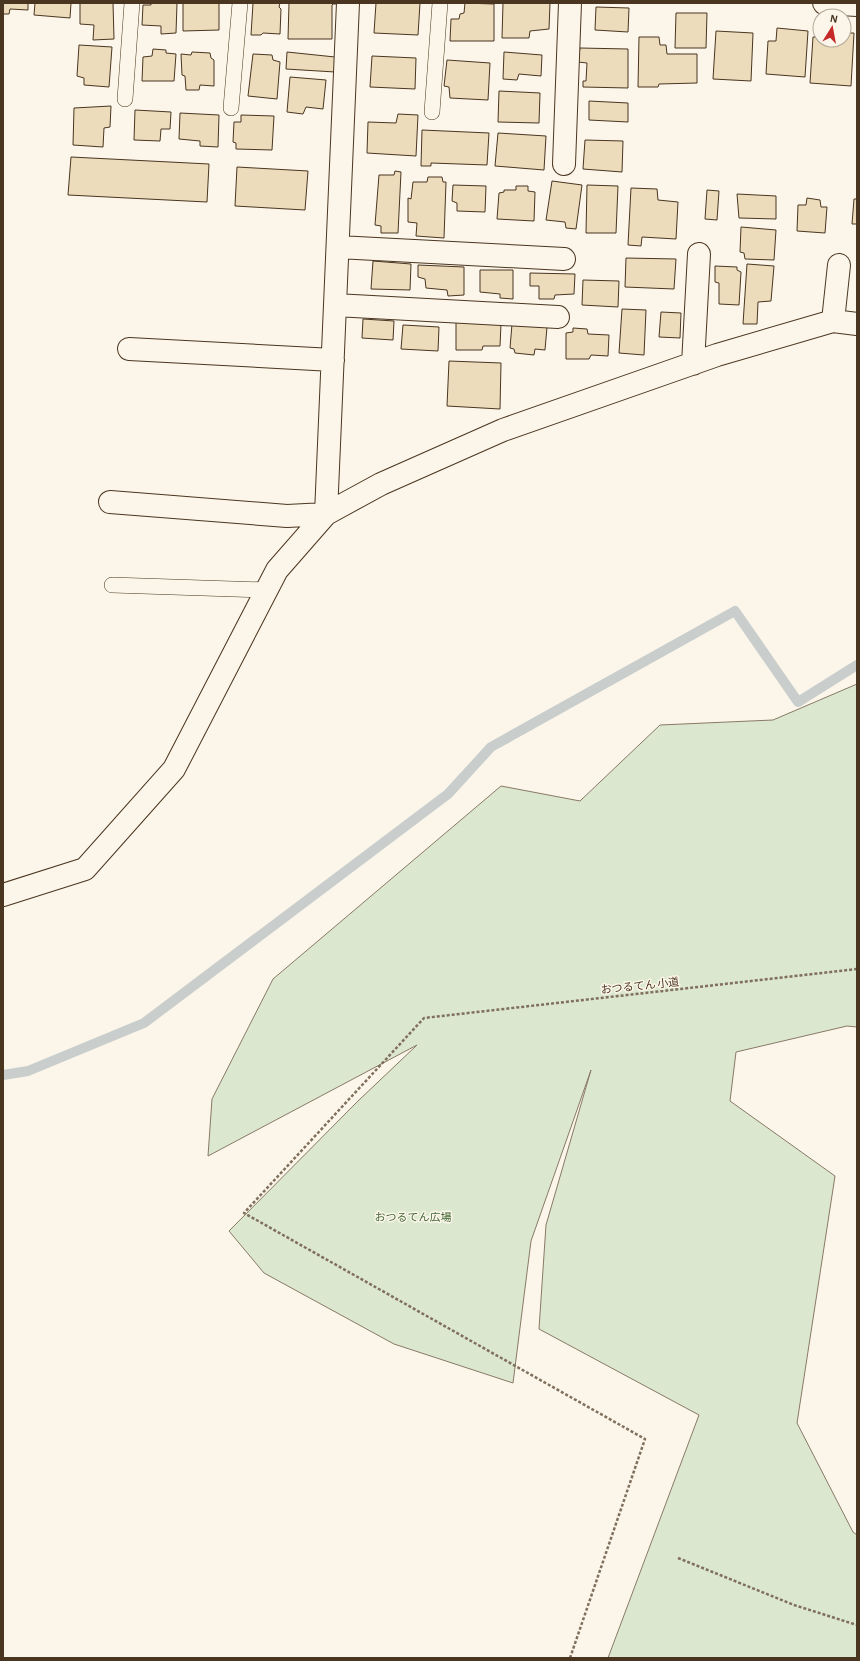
<svg xmlns="http://www.w3.org/2000/svg" width="860" height="1661" viewBox="0 0 860 1661" font-family="'Alegreya Sans','Noto Sans JP',sans-serif">
	<style>
		.green { fill: #dce7d0; stroke: #887966 }
		.lines { fill: none; stroke-linecap: round; stroke-linejoin: round }
		.stream { stroke: #c9cecd; stroke-width: 10 }
		.building { fill: #ecdcbc; stroke: #4a3520 }
		.service-casing { stroke: #4a3520; stroke-width: 16 }
		.minor-casing { stroke: #4a3520; stroke-width: 24 }
		.path { stroke: #7f6f5c; stroke-width: 2.5; stroke-dasharray: 3 2; stroke-linecap: butt }
		.service { stroke: #fbf6e9; stroke-width: 15 }
		.minor { stroke: #fbf6e9; stroke-width: 22 }
		.labels { text-anchor: middle; dominant-baseline: central; stroke-width: 3; stroke-linejoin: round; paint-order: stroke }
		.street-label { font-size: 11px; fill: #4a3520; stroke: #fbf6e9 }
		.park-label { font-size: 11px; fill: #436837; stroke: #fbf6e9 }
	</style>
	<rect width="100%" height="100%" fill="#fbf6e9"/>
	<path class="green" d="M857 684V1027L847 1026 736 1052 730 1101 835 1176 797 1423 853 1532 857 1535V1658H608L699 1415 539 1329 546 1225 591 1070 531 1241 513 1383 394 1344 264 1273 229 1231 358 1101 417 1045 208 1156 212 1099 273 979 501 786 580 801 660 725 773 720Z"/>
	<g class="lines">
		<path class="stream" d="M3 1075 28 1071 144 1023 448 794 491 747 735 611 798 702 857 665"/>
	</g>
	<path class="building" d="M3 3H28V10L10 9 9 14H3Z
		M35 3H71L70 18 34 15Z
		M80 3H113L114 39 93 40 94 25 80 24Z
		M151 3H177L176 33 161 34V26L142 25 143 5H151Z
		M183 3H219V30L183 31Z
		M253 3H280L279 7 281 9 280 34 263 33 261 35H251Z
		M289 3H339V4H333L332 5V39H288Z
		M376 3H420L418 35 374 33Z
		M465 3 494 4V41H450L451 19H459L460 14 464 13Z
		M503 3H550L549 29 530 31 529 38H502Z
		M596 7 629 8 628 32 595 30Z
		M676 13H707L706 48H675Z
		M777 28 808 31 805 77 766 74 768 41H776Z
		M716 31 753 33 751 81 713 79Z
		M844 33H854L851 86 810 83 813 37H820V40H844Z
		M639 37H659L660 45H666L667 54H697V83L659 84 658 87H638Z
		M79 45 112 47 109 87 84 85V78L77 76Z
		M580 48 628 49V88L583 87V81H586L587 63 578 62Z
		M153 49 166 50V53L176 54 174 81H142L143 57 152 56Z
		M192 52 210 53 211 58 214 60V86L200 85 199 90H186L185 76 182 75 181 54 191 55Z
		M287 52 335 57V72L286 69Z
		M504 52 542 55 541 76 519 74 517 80 503 79Z
		M253 54 272 55 273 60 280 62 277 99 248 96Z
		M372 56 416 58 415 89 370 87Z
		M447 60 490 63 488 100 450 98 449 87 444 86Z
		M290 77 326 80 323 109 306 107 303 114 287 112Z
		M499 91 540 93 539 123 498 122Z
		M589 101 628 103V122L589 120Z
		M111 106 110 127 104 128 103 147 73 145 74 108Z
		M135 110 171 112 170 129H161L160 141 134 140Z
		M180 113 219 115 218 147 200 146V141L179 139Z
		M398 114 418 115 416 156 367 153 368 122 396 123Z
		M241 115 274 116 272 150 236 149V143L233 142 234 122H241Z
		M422 130 489 133 487 165 431 163V166H421Z
		M498 133 546 136 544 170 495 166Z
		M585 140 623 141 622 172 583 169Z
		M71 157 209 164 207 202 68 195Z
		M237 167 308 171 305 210 235 206Z
		M395 171 401 172 398 233H381V226L375 225 379 175H394Z
		M428 177H442L443 182H446L444 238 416 236 417 223 408 222V198L411 199 413 182H427Z
		M552 181 582 185 576 229 566 228 565 222 546 220Z
		M453 185 486 186 485 212 457 211V203L452 201Z
		M587 185 618 186 616 233H586Z
		M516 186H528V191L535 192 534 221 497 219 499 193 504 192V190H516Z
		M631 188 657 189 658 200 678 202 676 239 642 237 641 246 628 245Z
		M707 190 719 191 717 220 705 219Z
		M737 194 776 196V219L739 218Z
		M807 198 820 200 821 207H827L825 233 797 231 798 205H806Z
		M854 199H857V224H852Z
		M741 227 776 230 774 260 745 259 744 253 740 252Z
		M626 258 676 259 674 289 625 287Z
		M373 261 411 264 410 290 371 289Z
		M747 264 774 266 771 301 758 302 757 324H743Z
		M418 265 464 267V295L448 296 447 290 426 288 425 279 418 277Z
		M715 266 737 267V270L741 272 739 305 719 304V283L715 282Z
		M480 270H513V299L500 298V294L480 292Z
		M530 273 575 274 574 294 555 295 554 299H539V286H530Z
		M583 280 619 281 618 307 582 305Z
		M622 309 646 310 644 355 619 353Z
		M661 312 681 313 680 338 659 337Z
		M363 319 394 321 393 340 362 338Z
		M456 322 501 324 500 346H483L482 350H456Z
		M512 324 547 327 545 350 535 349 534 355 515 353 514 349 510 348Z
		M403 325 439 327 438 351 401 349Z
		M573 328 587 329 588 334 609 335 608 356 591 355 589 359H566V333L573 332Z
		M449 361 501 363 500 409 447 406Z"/>
	<g class="lines">
		<defs>
			<path id="service" d="M125 99 132 3
				M231 108 240 3
				M432 112 440 3
				M112 585 266 590"/>
			<path id="minor" d="M824 3 857 5
				M564 164 570 3
				M338 247 564 259
				M335 305 558 317
				M833 321 839 265
				M129 349 333 360
				M693 364 699 254
				M110 502 287 516 326 514
				M326 514 348 3
				M3 895 85 869 174 769 277 570 326 514 381 484 503 430 717 355 833 321 857 324"/>
		</defs>
		<use href="#service" class="service-casing"/>
		<use href="#minor" class="minor-casing"/>
		<path class="path" d="M678 1558 794 1605 857 1625
			M570 1658 645 1439 244 1213 424 1018 857 969"/>
		<use href="#service" class="service"/>
		<use href="#minor" class="minor"/>
	</g>
	<g class="labels">
		<g class="street-label">
			<text transform="translate(640 986) rotate(-6)">おつるてん 小道</text>
		</g>
		<g class="park-label">
			<text x="413" y="1217">おつるてん広場</text>
		</g>
	</g>
	<rect width="860" height="1661" fill="none" stroke="#4a3520" stroke-width="8"/>
	<g transform="translate(832 28) rotate(11)"><circle r="19" fill="#fbf6e9" stroke="#b4a999"/>
	<path d="M0-3L7 15L0 10L-7 15Z" fill="#c62828"/>
	<text y="-6" font-size="11" font-weight="bold" text-anchor="middle" fill="#4a3520">N</text>
	</g>
</svg>
